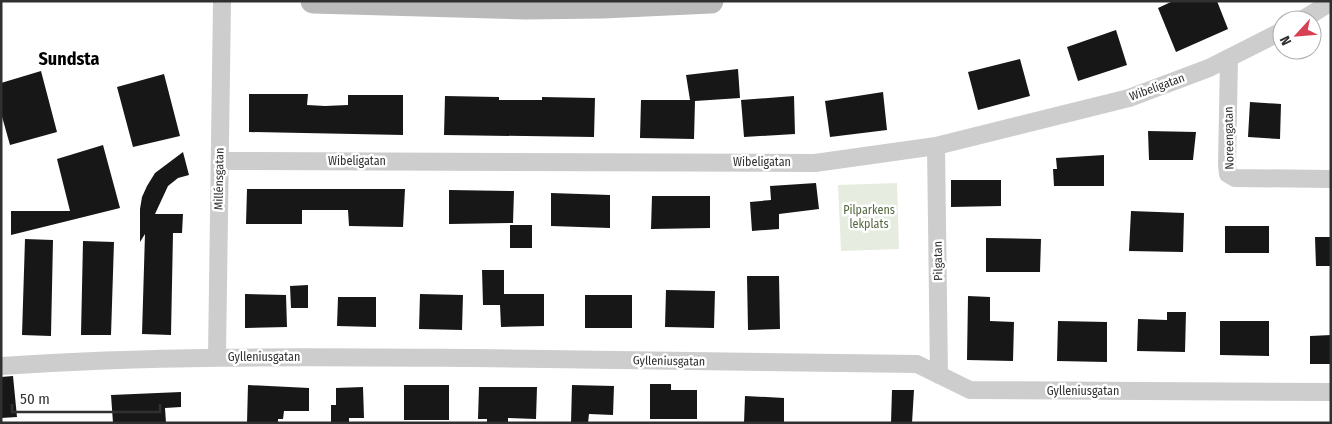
<svg xmlns="http://www.w3.org/2000/svg" width="1332" height="424" viewBox="0 0 1332 424" font-family="'Fira Sans Condensed',sans-serif">
	<style>
		.green { fill: #e6ecdf }
		.building { fill: #171717 }
		.lines { fill: none; stroke-linecap: round; stroke-linejoin: round }
		.street { stroke: #cdcdcd; stroke-width: 18 }
		.secondary { stroke: #bababa; stroke-width: 25 }
		.labels { text-anchor: middle; dominant-baseline: central; stroke-width: 5; stroke-linejoin: round; paint-order: stroke }
		.street-label { font-size: 12px; fill: #303030; stroke: #fff }
		.park-label { font-size: 12px; fill: #556840; stroke: #fff }
		.district-label { font-size: 18px; font-weight: bold; fill: #000; stroke: #fff }
	</style>
	<rect width="100%" height="100%" fill="#fff"/>
	<path class="green" d="M897 183 899 249 841 251 838 185Z"/>
	<path class="building" d="M1173 1H1217L1228 29 1176 52 1158 8Z
		M1116 30 1127 65 1078 81 1067 47Z
		M1020 59 1030 96 978 110 968 72Z
		M738 69 740 98 695 101 694 139 640 138 641 100H690L686 75Z
		M41 71 57 132 10 145 1 113V83Z
		M164 74 180 136 133 147 117 87Z
		M883 92 887 130 830 137 825 101Z
		M249 94H308L307 105 325 106 348 105V95H403V135L249 132Z
		M445 96 499 97V100H542V97L595 98 594 137 444 135Z
		M794 96 795 134 744 137 741 100Z
		M1250 102 1281 104 1280 139 1248 137Z
		M1148 131 1196 132 1193 160H1149Z
		M103 145 120 208 11 235V211H70L57 159Z
		M183 152 189 175 178 178 168 186 155 214H183L182 233H173L171 335 142 334 145 234 140 242V209L142 197 147 186 155 173Z
		M1104 155V186H1054L1053 169H1057L1056 158Z
		M951 180H1001V206L951 207Z
		M816 183 819 209 779 214V229L752 231 750 202 771 200 770 186Z
		M247 189H405L403 227 349 226 348 210H302V224H246Z
		M449 190 514 191 513 223 449 224Z
		M551 193 610 195V228L551 226Z
		M652 196H710V228L651 229Z
		M1131 211 1184 213 1183 252 1129 251Z
		M510 225H532V248H510Z
		M1225 226H1269V253H1225Z
		M1315 237H1331V266H1316Z
		M986 238 1041 239 1040 272H986Z
		M25 239 53 240 51 336 22 335Z
		M83 241 114 242 111 335H81Z
		M482 270H504V294H544V326L501 327 500 305H483Z
		M747 276H779L780 329 748 330Z
		M308 285V308H291L290 286Z
		M666 290 715 291 714 328 665 327Z
		M245 294 286 295 287 327 245 328Z
		M420 294 463 295 462 330 419 329Z
		M585 295H632V328H585Z
		M968 296 990 297V321L1014 322 1013 361 967 360Z
		M338 297H376V327L337 326Z
		M1167 312H1186L1185 352 1137 351 1138 319 1167 320Z
		M1058 321 1107 322V362L1057 361Z
		M1220 321H1269V356L1220 355Z
		M1331 335V364H1310V336Z
		M13 376 17 417 1 418V377Z
		M650 384H671V390H697V419H650Z
		M248 385 309 388V411H284L283 419H278V423H247Z
		M404 385H449V420H404Z
		M572 385 614 386 613 415 589 414 588 423H571Z
		M363 387 364 418H349V423H331V405H336V388Z
		M479 387H537L536 419 508 418V423H487V419H478Z
		M892 390H914L912 423H891Z
		M181 392V407L165 408 166 423H113L111 395Z
		M745 396 784 398V423H744Z"/>
	<g class="lines">
		<path class="street" d="M1302 20 1331 2
			M1229 58 1227 165 1228 174 1235 178 1331 179
			M936 146 939 375
			M220 161 815 163 936 146 1129 98 1209 68 1282 31
			M217 357 222 1
			M1 366C159 355 317 357 475 358 623 360 770 362 917 364L970 390 1331 392"/>
		<path class="secondary" d="M313 1 525 7 603 6 711 1"/>
	</g>
	<g class="labels">
		<g class="street-label">
			<text transform="translate(1157 87) rotate(-20)">Wibeligatan</text>
			<text transform="translate(1229 138) rotate(-91)">Noreengatan</text>
			<text x="357" y="161">Wibeligatan</text>
			<text x="762" y="162">Wibeligatan</text>
			<text transform="translate(219 179) rotate(-89)">Millénsgatan</text>
			<text transform="translate(938 261) rotate(-91)">Pilgatan</text>
			<text x="264" y="357">Gylleniusgatan</text>
			<text transform="translate(669 361) rotate(1)">Gylleniusgatan</text>
			<text x="1083" y="391">Gylleniusgatan</text>
		</g>
		<g class="park-label">
			<text x="869" y="210">Pilparkens<tspan x="869" dy="14">lekplats</tspan></text>
		</g>
		<g class="district-label">
			<text x="69" y="59">Sundsta</text>
		</g>
	</g>
	<rect width="1332" height="424" fill="none" stroke="#303030" stroke-width="5"/>
	<g transform="translate(1297 35) rotate(244)"><circle r="24" fill="#ffffff" stroke="#acacac"/>
	<path d="M0-4L9 19L0 12L-9 19Z" fill="#d84053"/>
	<text y="-8" font-size="14" font-weight="bold" text-anchor="middle" fill="#303030">N</text>
	</g>
	<path d="M12 404v8h148v-8" fill="none" stroke="#303030" stroke-width="2.5"/>
	<text x="20" y="404" font-size="15" fill="#303030" stroke="#ffffff" stroke-width="4" paint-order="stroke">50 m</text>
</svg>
